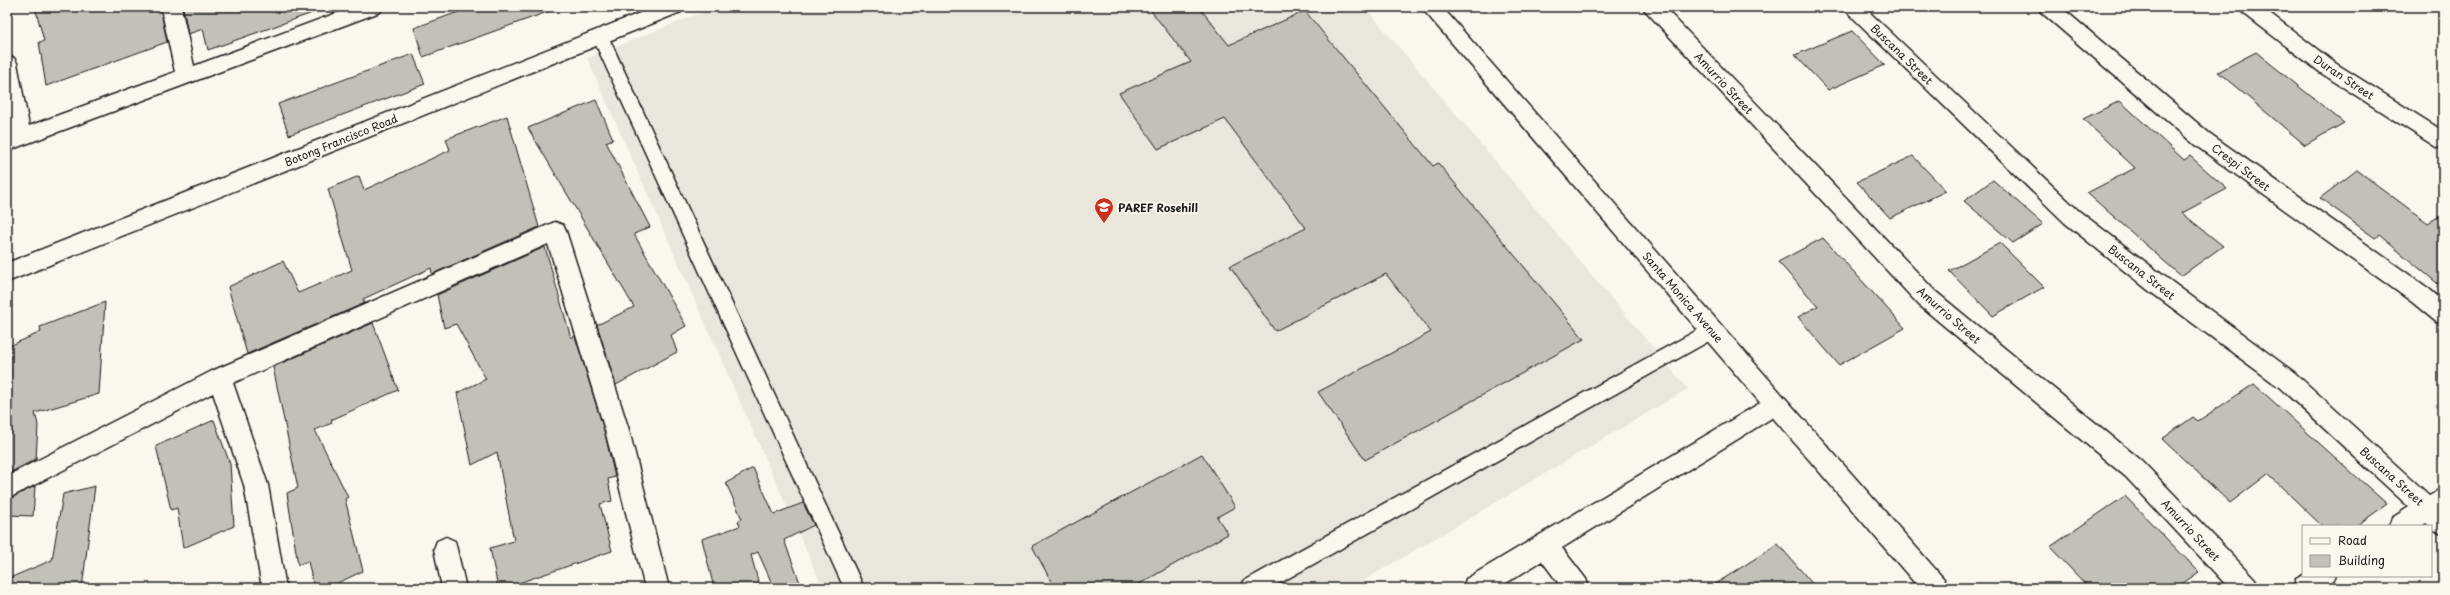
<svg xmlns="http://www.w3.org/2000/svg" width="2450" height="595" viewBox="0 0 2450 595" font-family="'Playpen Sans',sans-serif">
	<style>
		.built { fill: #eae6dc }
		.building { fill: #c3c0b8; stroke: #1c1c1c }
		.lines { fill: none; stroke-linecap: round; stroke-linejoin: round }
		.lane-casing { stroke: #1c1c1c; stroke-width: 3 }
		.street-casing { stroke: #1c1c1c; stroke-width: 3 }
		.secondary-casing { stroke: #1c1c1c; stroke-width: 3 }
		.lane { fill: #fbf7ec; fill-rule: evenodd }
		.street { fill: #fbf7ec; fill-rule: evenodd }
		.secondary { fill: #fbf7ec; fill-rule: evenodd }
		.labels { text-anchor: middle; dominant-baseline: central; stroke-width: 4; stroke-linejoin: round; paint-order: stroke }
		.street-label { font-size: 11px; fill: #1c1c1c; stroke: #fbf7ec }
		.poi-label { font-size: 11px; font-weight: bold; fill: #1c1c1c; stroke: #fbf7ec; text-anchor: start }
	</style>
	<rect width="100%" height="100%" fill="#fbf7ec"/>
	<filter id="ink" filterUnits="userSpaceOnUse"><feTurbulence type="fractalNoise" baseFrequency=".025" numOctaves="2"/><feDisplacementMap in="SourceGraphic" scale="8" xChannelSelector="R" yChannelSelector="G"/><feConvolveMatrix kernelMatrix="1 2 1 2 8 2 1 2 1" color-interpolation-filters="sRGB"/></filter>
	<g filter="url(#ink)">
		<path class="built" d="M716 7H1365L1688 389 1351 588H823L587 58Z"/>
		<path class="building" d="M35 7H160L167 42 46 86 39 42 44 41Z
			M183 7H315V12L208 50 203 29 188 34Z
			M472 7H550V11L423 57 414 28Z
			M1148 7H1199L1229 45 1305 11 1433 166 1438 163 1584 339 1365 460 1318 392 1431 332 1386 274 1275 331 1230 266 1306 228 1225 119 1158 149 1119 93 1191 62Z
			M1852 31 1885 65 1828 90 1795 55Z
			M2256 52 2344 123 2305 145 2218 72Z
			M413 54 425 84 289 135 278 104Z
			M596 100 613 139 606 142 650 227 634 234 686 326 671 335 677 352 616 385 597 325 634 307 528 128Z
			M2120 101 2184 160 2190 156 2227 189 2182 213 2223 246 2181 276 2087 193 2135 168 2083 119Z
			M507 116 539 227 432 274 431 268 363 299 365 303 247 354 228 287 283 261 298 293 352 270 328 189 359 176 364 190 450 150 446 139Z
			M1913 156 1946 191 1890 218 1857 182Z
			M2357 170 2428 223 2443 214V288L2379 235 2375 238 2320 198Z
			M1993 180 2043 224 2013 243 1964 201Z
			M1823 238 1905 328 1839 365 1798 317 1818 306 1778 262Z
			M2000 243 2044 287 1993 316 1949 271Z
			M545 247 571 338 575 336 604 430 615 477 608 479 612 501 600 504 612 551 504 588H498L490 548 514 541 497 452 472 465 457 393 486 379 456 324 444 328 437 295Z
			M105 302 99 394 35 413 38 425 36 459 7 474V347L41 332 40 327Z
			M373 323 398 390 331 420 332 423 315 430 348 497 345 499 363 571 327 588H314L308 561 298 565 287 493 298 488 273 367Z
			M2254 384 2310 435 2387 504 2356 526H2322L2268 474 2230 503 2162 439 2193 417 2198 421Z
			M214 420 230 464 234 526 183 548 177 508 171 510 156 446Z
			M1202 454 1235 507 1217 517 1228 534 1132 588H1055L1032 546Z
			M753 468 774 514 803 503 814 525 784 540 802 588H774L758 552 751 555 760 588H714L702 539 740 526 738 521 742 519 726 483Z
			M35 486 33 516 7 515V500Z
			M95 486 82 588H7V579L52 560 63 494Z
			M2125 496 2199 572 2176 588H2089L2050 547Z
			M1778 544 1816 588H1709Z"/>
		<g class="lines">
			<defs>
				<path id="lane" d="M600 30 606 32 608 36 864 588H844L592 36 594 32Z
					M1712 322 1718 324 1721 330 1718 336 1271 588H1241L1244 581Z"/>
				<path id="street" d="M161 7H181L194 66 353 7H383L380 12 7 151V135L10 133 7 117V55L14 58 17 63 29 126 175 72Z
					M1642 7H1664L1935 291 2142 461 2255 579 2258 588H2229L2126 477 1919 305Z
					M1842 7H1864L2079 211 2164 276 2295 373 2429 495 2443 488V534L2434 531 2426 523 2422 526H2389L2392 518 2409 507 2279 387 2148 290 2065 223Z
					M2038 7H2061L2209 133 2428 288 2443 301V324L2435 321 2412 302 2195 145 2041 12Z
					M2239 7H2262L2335 63 2443 131V149L2436 147 2321 73 2242 12Z
					M555 222 563 225 566 231 629 430 669 588H645L605 430 548 244 233 383 268 485 286 588H262L244 485 213 393 7 499V476L212 371Z
					M1775 394 1783 397 1787 404 1783 411 1562 548 1586 579 1589 588H1562L1542 561 1498 588H1463L1466 579Z
					M446 537 455 541 466 588H442L434 549 437 541Z
					M2303 575V576H2336C2329 594 2310 588 2293 588L2296 579Z"/>
				<path id="secondary" d="M655 7H684L681 12 7 282V263Z
					M1421 7H1442L1944 579 1947 588H1919Z"/>
			</defs>
			<use href="#lane" class="lane-casing"/>
			<use href="#street" class="street-casing"/>
			<use href="#secondary" class="secondary-casing"/>
			<use href="#lane" class="lane"/>
			<use href="#street" class="street"/>
			<use href="#secondary" class="secondary"/>
		</g>
	</g>
	<defs>
		<symbol id="school-pin" viewBox="-11 -11 22 30"><path d="M0 17L-7.5 6A9.5 9.5 0 1 1 7.5 6Z" fill="#c8321e" stroke="#fbf7ec"/><path d="M0-5L7-2L0 1L-7-2ZM-4 1L0 2.5L4 1V4Q0 6-4 4Z" fill="#fff"/></symbol>
	</defs>
	<g fill-rule="evenodd">
		<use href="#school-pin" x="1093" y="196" width="22" height="30"/>
	</g>
	<g class="labels">
		<g class="street-label">
			<text transform="translate(1902 54) rotate(44)">Buscana Street</text>
			<text transform="translate(2344 77) rotate(34)">Duran Street</text>
			<text transform="translate(1724 83) rotate(47)">Amurrio Street</text>
			<text transform="translate(341 140) rotate(-22)">Botong Francisco Road</text>
			<text transform="translate(2241 167) rotate(37)">Crespi Street</text>
			<text transform="translate(2142 272) rotate(38)">Buscana Street</text>
			<text transform="translate(1683 297) rotate(49)">Santa Monica Avenue</text>
			<text transform="translate(1949 315) rotate(41)">Amurrio Street</text>
			<text transform="translate(2392 476) rotate(42)">Buscana Street</text>
			<text transform="translate(2191 530) rotate(47)">Amurrio Street</text>
		</g>
		<g class="poi-label">
			<text x="1118" y="207">PAREF Rosehill</text>
		</g>
	</g>
	<rect width="2450" height="595" fill="none" stroke="#fbf7ec" stroke-width="24"/>
	<rect x="12" y="12" width="2426" height="571" fill="none" stroke="#1c1c1c" stroke-width="1.5" filter="url(#ink)"/>
	<rect x="2302" y="525" width="130" height="52" fill="#fbf7ec" stroke="#a29f99"/>
	<rect x="2310" y="538" width="20" height="6" fill="#fbf7ec" stroke="#a29f99"/>
	<text x="2338" y="545" font-size="12" fill="#1c1c1c">Road</text>
	<rect x="2310" y="555" width="20" height="12" fill="#c3c0b8" stroke="#a29f99"/>
	<text x="2338" y="565" font-size="12" fill="#1c1c1c">Building</text>
</svg>
